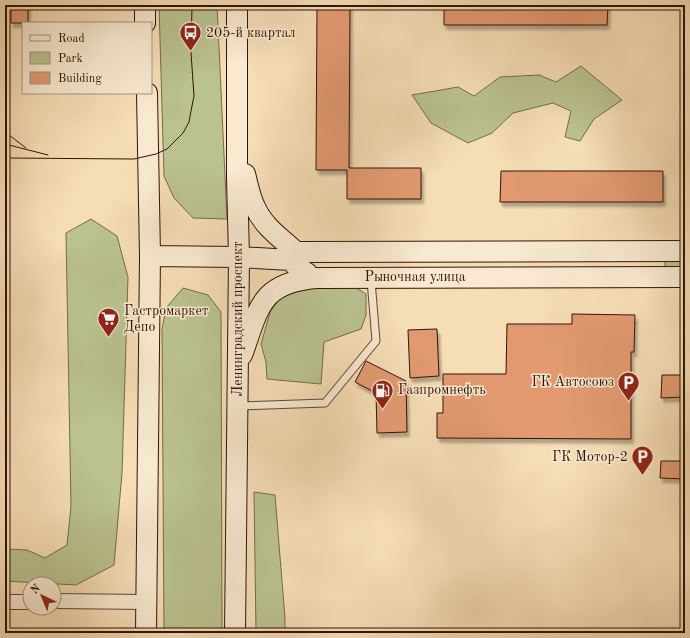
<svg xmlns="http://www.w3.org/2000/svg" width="690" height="638" viewBox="0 0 690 638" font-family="'Old Standard TT',serif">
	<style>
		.green { fill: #bac290; stroke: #766b4a }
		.building { fill: #e29970; stroke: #311405; filter: url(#shadow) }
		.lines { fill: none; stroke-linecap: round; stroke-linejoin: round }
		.lane-casing { stroke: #624631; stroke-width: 9 }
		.street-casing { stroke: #624631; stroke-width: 16 }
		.secondary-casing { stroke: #311405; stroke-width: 22 }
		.lane { stroke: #f8e9d0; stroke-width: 7 }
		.street { stroke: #f8e9d0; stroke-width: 14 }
		.secondary { stroke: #f8e9d0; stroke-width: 20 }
		.tram { stroke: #311405; stroke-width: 1 }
		.labels { text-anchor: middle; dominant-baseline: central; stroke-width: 3; stroke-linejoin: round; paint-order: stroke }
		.poi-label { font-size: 14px; fill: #311405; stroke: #f8e9d0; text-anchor: start }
		.street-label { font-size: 14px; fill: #311405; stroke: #f8e9d0 }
	</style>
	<defs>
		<filter id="shadow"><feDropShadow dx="2.5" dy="4.5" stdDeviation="1" flood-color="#0004"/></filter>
	</defs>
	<rect width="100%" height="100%" fill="#f5ddb6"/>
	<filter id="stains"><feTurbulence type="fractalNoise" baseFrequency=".005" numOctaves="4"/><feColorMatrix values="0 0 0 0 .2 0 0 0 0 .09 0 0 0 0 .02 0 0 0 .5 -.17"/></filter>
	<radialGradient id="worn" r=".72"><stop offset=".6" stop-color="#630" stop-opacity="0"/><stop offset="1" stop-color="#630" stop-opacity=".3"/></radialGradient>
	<path class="green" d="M159 5H217L227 219 193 218 174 198 164 176Z
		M581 66 622 100 594 119 580 141 565 137 571 111 553 103 513 113 492 133 468 143 431 123 412 95 458 87 474 96 500 77 539 75 556 82Z
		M91 219 117 236 128 277 122 473 114 565 76 585 5 581V549L27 550 45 558 67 545 71 506 66 233Z
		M665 258H685V268H665Z
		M355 287 366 294V315L361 329 324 342 321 384 267 379 266 362 261 344 270 312 284 293 307 288Z
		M183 288 208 295 221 312 222 633H164L162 329 166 308Z
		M254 492 275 495 285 618V633H256Z"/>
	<path class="building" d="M11 5H28V23H11Z
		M317 5H350L349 168H421V199H347V170H316Z
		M444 5H608L607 25H444Z
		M501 171H663V202H500Z
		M572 314 635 315 634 352H631V439L437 438V413H443V374H506L507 324H572Z
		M437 329 439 376 410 378 408 330Z
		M366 361 406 381 407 432 377 433 376 393 355 382Z
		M662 375H685V397L661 398Z
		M661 461H685V479L660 478Z"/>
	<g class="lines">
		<defs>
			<path id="lane" d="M238 406 325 403 376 341 371 280"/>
			<path id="street" d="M54 601 146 602
				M5 602H30"/>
			<path id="secondary" d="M145 5V23
				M245 174C248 185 250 197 255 207 263 226 281 238 296 252
				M296 252 685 251
				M150 256 239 257 291 260 296 266 307 273
				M242 355C259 309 259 283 316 278L685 277
				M146 633 150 256 147 93
				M235 633 239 257 237 177V5"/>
		</defs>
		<use href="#lane" class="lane-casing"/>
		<use href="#street" class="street-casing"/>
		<use href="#secondary" class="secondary-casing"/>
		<use href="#lane" class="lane"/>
		<use href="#street" class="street"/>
		<use href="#secondary" class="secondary"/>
		<path class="tram" d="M5 132 26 148
			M5 144 48 155
			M5 158 134 159 156 154 167 149 183 133 189 122 191 111 194 96 191 53 192 5"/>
	</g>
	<defs>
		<symbol id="bus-pin" viewBox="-11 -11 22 30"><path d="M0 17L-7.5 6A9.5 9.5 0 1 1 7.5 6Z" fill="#8f2418" stroke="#f8e9d0"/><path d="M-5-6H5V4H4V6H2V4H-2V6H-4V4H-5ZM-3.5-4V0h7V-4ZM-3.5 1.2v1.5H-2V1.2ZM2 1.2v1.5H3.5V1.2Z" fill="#fff"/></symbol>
		<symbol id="supermarket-pin" viewBox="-11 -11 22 30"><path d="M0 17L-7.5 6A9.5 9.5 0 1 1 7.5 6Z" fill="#8f2418" stroke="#f8e9d0"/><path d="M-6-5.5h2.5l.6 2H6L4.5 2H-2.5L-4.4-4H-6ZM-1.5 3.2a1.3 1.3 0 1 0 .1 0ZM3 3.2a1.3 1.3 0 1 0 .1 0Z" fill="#fff"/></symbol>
		<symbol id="parking-pin" viewBox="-11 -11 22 30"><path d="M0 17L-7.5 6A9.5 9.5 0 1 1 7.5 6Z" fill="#8f2418" stroke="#f8e9d0"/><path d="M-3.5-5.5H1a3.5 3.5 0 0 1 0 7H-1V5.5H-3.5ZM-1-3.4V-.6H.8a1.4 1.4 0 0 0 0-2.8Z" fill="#fff"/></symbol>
		<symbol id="fuel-pin" viewBox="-11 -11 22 30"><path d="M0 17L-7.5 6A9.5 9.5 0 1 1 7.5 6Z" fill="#8f2418" stroke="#f8e9d0"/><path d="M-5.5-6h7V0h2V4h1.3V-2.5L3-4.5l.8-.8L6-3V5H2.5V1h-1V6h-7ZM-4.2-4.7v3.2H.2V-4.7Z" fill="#fff"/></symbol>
	</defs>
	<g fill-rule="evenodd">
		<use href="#bus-pin" x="178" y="20" width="25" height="34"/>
		<use href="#supermarket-pin" x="96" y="306" width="25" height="34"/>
		<use href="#parking-pin" x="616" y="370" width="25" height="34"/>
		<use href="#fuel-pin" x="370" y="378" width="25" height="34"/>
		<use href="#parking-pin" x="630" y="444" width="25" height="34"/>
	</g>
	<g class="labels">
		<g class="poi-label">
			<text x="206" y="33">205-й квартал</text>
			<text x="124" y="311">Гастромаркет<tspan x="124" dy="16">Депо</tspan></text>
			<text x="614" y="382" text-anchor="end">ГК Автосоюз</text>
			<text x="398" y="390">Газпромнефть</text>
			<text x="628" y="457" text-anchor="end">ГК Мотор-2</text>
		</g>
		<g class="street-label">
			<text x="415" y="277">Рыночная улица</text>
			<text transform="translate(238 319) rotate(-90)">Ленинградский проспект</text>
		</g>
	</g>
	<rect width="690" height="638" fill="none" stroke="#f5ddb6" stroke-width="20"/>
	<rect x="6" y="6" width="678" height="626" fill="none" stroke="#311405" stroke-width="2"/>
	<rect x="10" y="10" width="670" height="618" fill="none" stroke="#311405"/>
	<rect x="22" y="22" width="130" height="72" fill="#f8e9d0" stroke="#a8947f"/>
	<rect x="30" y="35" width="20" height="6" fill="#f8e9d0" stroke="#a8947f"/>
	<text x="58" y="42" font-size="12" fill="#311405">Road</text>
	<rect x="30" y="52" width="20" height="12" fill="#bac290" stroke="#a8947f"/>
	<text x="58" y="62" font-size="12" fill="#311405">Park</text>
	<rect x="30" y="72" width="20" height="12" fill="#e29970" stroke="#a8947f"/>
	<text x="58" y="82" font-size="12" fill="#311405">Building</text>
	<g transform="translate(42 596) rotate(316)"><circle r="19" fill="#f8e9d0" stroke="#a8947f"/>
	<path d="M0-3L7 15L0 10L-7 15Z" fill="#8f2418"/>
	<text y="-6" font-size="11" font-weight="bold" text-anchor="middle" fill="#311405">N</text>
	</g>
	<rect width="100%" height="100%" filter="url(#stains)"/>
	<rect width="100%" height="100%" fill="url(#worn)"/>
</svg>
